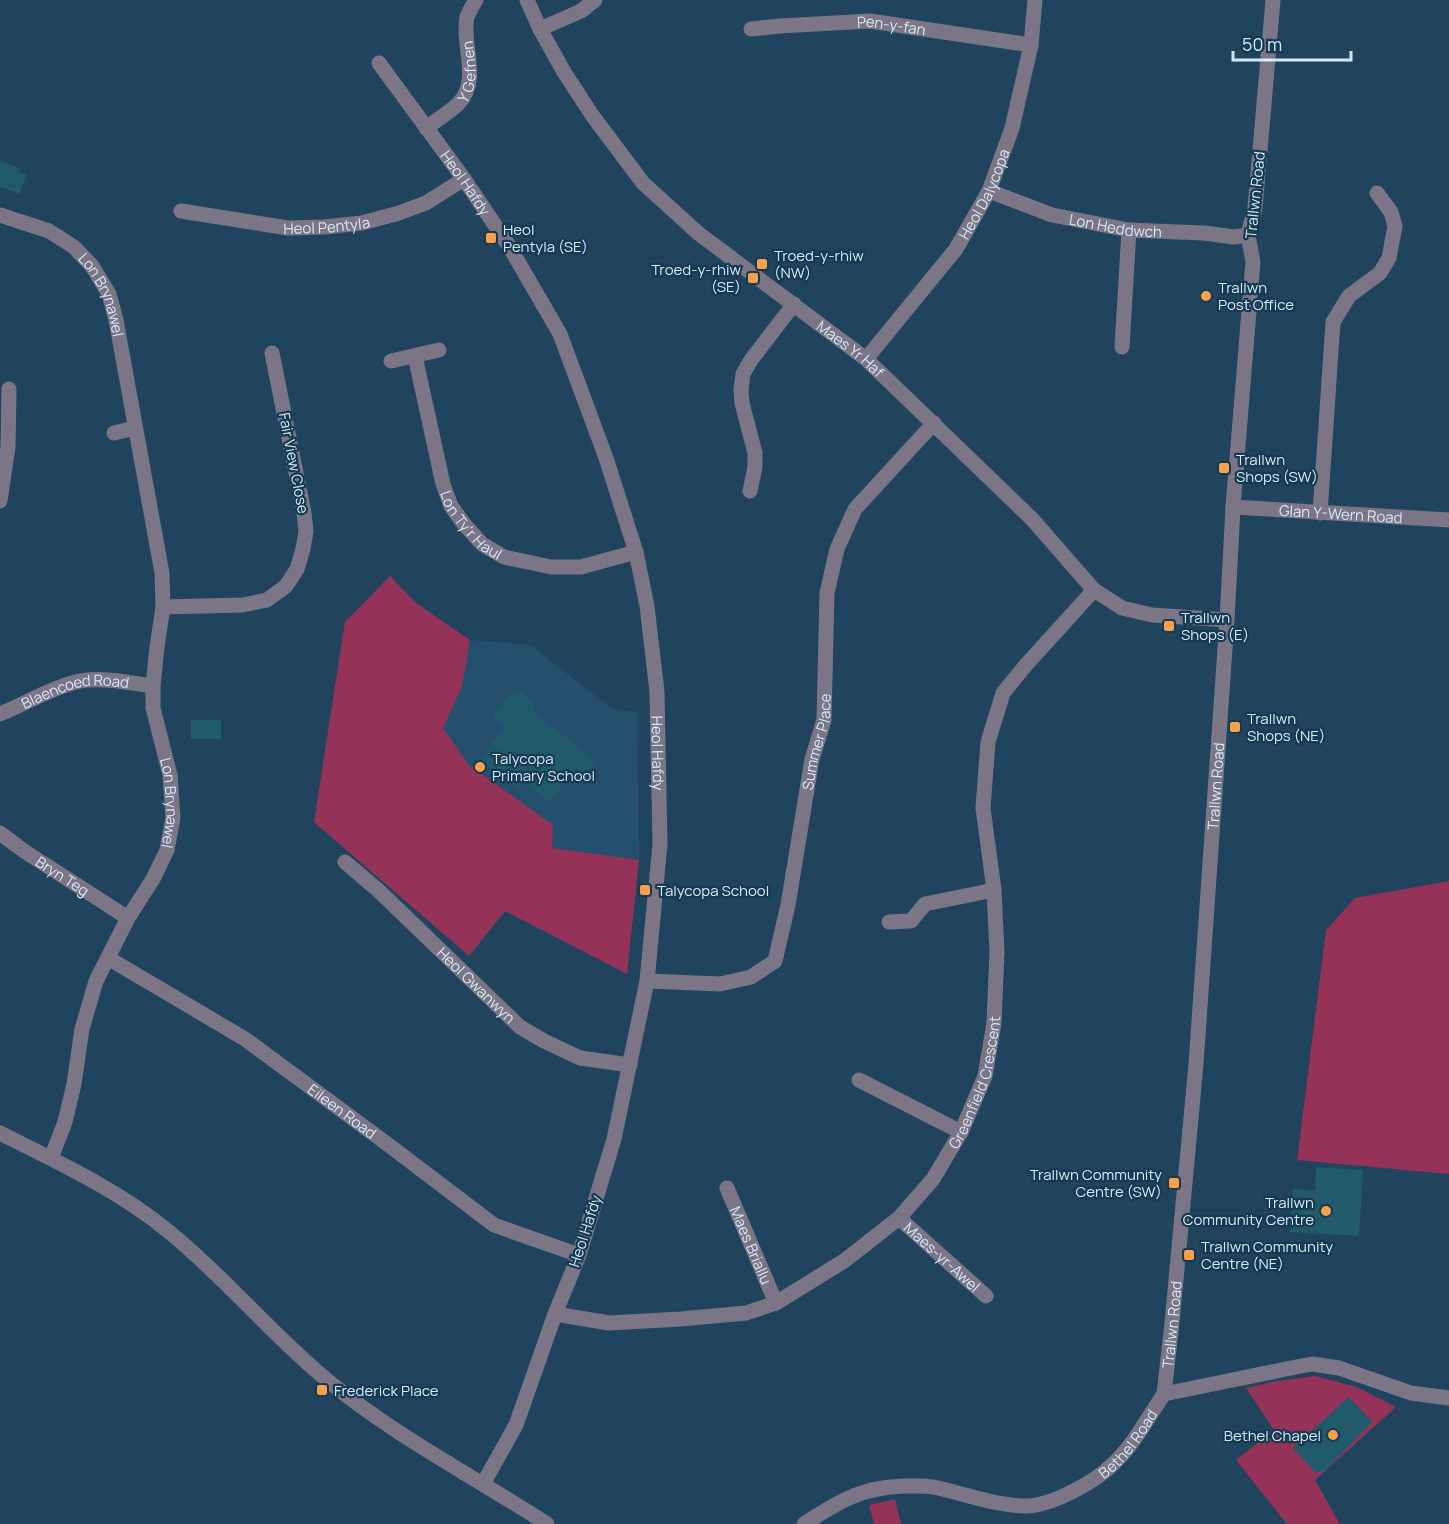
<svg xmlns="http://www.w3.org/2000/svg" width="1449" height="1524" viewBox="0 0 1449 1524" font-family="Manrope,sans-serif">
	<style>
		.built { fill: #25506d }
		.green { fill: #943257 }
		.building { fill: #215a6a }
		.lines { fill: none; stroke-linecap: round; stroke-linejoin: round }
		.minor { stroke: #7b7586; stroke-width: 15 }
		.poi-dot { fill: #f9a04d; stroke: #153a51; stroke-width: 2 }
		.labels { text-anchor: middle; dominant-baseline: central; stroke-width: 4.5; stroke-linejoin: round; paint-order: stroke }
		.street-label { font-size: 15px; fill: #d5e9f8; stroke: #153a51 }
		.poi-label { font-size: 15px; fill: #d5e9f8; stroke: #153a51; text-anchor: start }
	</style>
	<rect width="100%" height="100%" fill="#20445d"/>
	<path class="built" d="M390 576 416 603 470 640 530 645 613 709 637 712 639 860 627 974 505 911 469 956 314 822 345 622Z"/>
	<path class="green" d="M390 576 416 603 470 640 462 686 443 728 469 765 553 825 552 848 639 860 627 974 505 911 469 956 314 822 345 622Z
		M1449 881V1174L1297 1160 1326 930 1355 898Z
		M1315 1376 1357 1387 1396 1407 1315 1480 1340 1524H1287L1236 1460 1274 1430 1246 1388 1277 1381Z
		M895 1499 901 1524H874L869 1505Z"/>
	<path class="building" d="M0 160 20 169 19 172 27 175 19 194 0 187Z
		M515 688 536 705 532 710 597 762 586 776 576 768 549 802 524 781 518 789 480 759 505 727 492 717Z
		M191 720H221V739H191Z
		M1316 1167 1363 1170 1359 1236 1290 1232 1293 1189 1315 1191Z
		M1349 1397 1372 1422 1326 1470 1316 1473 1293 1448Z"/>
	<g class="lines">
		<g class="minor">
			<path id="s1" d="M527 0 540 29 564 72 592 115 643 183 698 233 866 359 1032 519 1094 590 1122 608 1152 615 1227 620"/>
			<path d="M540 29 581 11 595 0"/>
			<path id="s2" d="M751 29 780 26 870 21 1031 45"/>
			<path id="s3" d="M379 63 464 179 509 246 560 334 606 458 636 552 647 606 657 692 660 844 647 981 614 1139 579 1255 555 1314 516 1425 483 1484"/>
			<path id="s4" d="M426 128C437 120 450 112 459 103 481 79 461 44 467 17 469 11 473 5 476 0"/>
			<path id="s5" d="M989 191 1052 215 1129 230 1204 233 1234 237 1248 235"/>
			<path id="s6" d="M181 211 288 228 324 227 362 223 399 213 426 203 464 179"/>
			<path id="s7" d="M0 215 49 231 74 247 92 266 109 294 116 320 162 573 163 607 157 647 153 686V708L170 775 173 818 167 850 153 879 128 918 96 981 82 1029 74 1084 65 1122 51 1158"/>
			<path d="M1122 347 1129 230"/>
			<path id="s8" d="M415 356 443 484 451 506 464 524 482 544 504 557 551 567H581L636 552"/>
			<path id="s9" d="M866 359 956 249 989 191 1012 128 1031 45 1035 0"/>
			<path d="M391 361 439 350"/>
			<path d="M114 433 135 428"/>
			<path d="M750 491 755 467V453L742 403 741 390 743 374 751 360 794 304"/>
			<path d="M0 501 8 447 9 389"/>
			<path id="s10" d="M1233 507 1449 520"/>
			<path d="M1320 513 1333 322 1349 296 1380 273 1389 258 1395 226 1391 212 1377 193"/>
			<path d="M163 607 243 605 267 600 286 586 297 569 303 549 306 531 304 513 272 353"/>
			<path id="s11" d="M0 714C24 704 63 682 87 680 109 678 132 683 153 686"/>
			<path id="s12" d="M0 833 24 851 128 918"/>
			<path id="s13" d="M345 862 379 891 520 1027 544 1041 580 1058 630 1065"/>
			<path d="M889 922 911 921 925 904 994 890"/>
			<path id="s14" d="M108 958 245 1039 386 1143 494 1225 579 1255"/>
			<path id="s15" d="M647 981 720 984 751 977 775 961 788 905 812 759 824 720 827 593 837 549 855 509 934 423"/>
			<path d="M859 1080 961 1132"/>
			<path d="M0 1133C58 1162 118 1190 168 1231 225 1277 271 1334 327 1380 395 1436 473 1476 547 1524"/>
			<path id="s16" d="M727 1188 776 1303"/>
			<path id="s17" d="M899 1218 986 1296"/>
			<path id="s18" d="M555 1314 609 1323 681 1319 746 1313 776 1303 844 1261 899 1218 933 1179 961 1132 985 1076 994 1023 997 952 994 890 983 808 988 742 1003 693 1025 666 1094 590"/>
			<path id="s19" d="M1164 1394 1172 1323 1196 1064 1227 620 1233 507 1253 262 1248 235 1255 208 1273 0"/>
			<path id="s20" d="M804 1524C829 1508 853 1492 883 1488 895 1486 921 1485 933 1487 964 1493 995 1506 1027 1506 1053 1505 1095 1482 1113 1464 1134 1445 1148 1417 1164 1394L1291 1368 1312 1364 1339 1368 1411 1393 1449 1398"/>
		</g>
	</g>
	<g class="poi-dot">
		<rect x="485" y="232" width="12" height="12" rx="3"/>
		<rect x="756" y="258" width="12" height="12" rx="3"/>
		<rect x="747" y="272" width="12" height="12" rx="3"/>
		<circle cx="1206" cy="296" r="6"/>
		<rect x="1218" y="462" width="12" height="12" rx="3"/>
		<rect x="1163" y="620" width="12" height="12" rx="3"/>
		<rect x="1229" y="721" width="12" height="12" rx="3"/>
		<circle cx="480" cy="767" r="6"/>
		<rect x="639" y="884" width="12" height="12" rx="3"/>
		<rect x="1168" y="1177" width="12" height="12" rx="3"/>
		<circle cx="1326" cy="1211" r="6"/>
		<rect x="1183" y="1249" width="12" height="12" rx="3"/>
		<rect x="316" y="1384" width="12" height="12" rx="3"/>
		<circle cx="1333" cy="1435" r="6"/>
	</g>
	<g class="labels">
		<g class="street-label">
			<text stroke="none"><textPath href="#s2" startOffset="141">Pen-y-fan</textPath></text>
			<text stroke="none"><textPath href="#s4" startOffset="75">Y Gefnen</textPath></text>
			<text stroke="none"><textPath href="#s3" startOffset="148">Heol Hafdy</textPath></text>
			<text stroke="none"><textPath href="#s9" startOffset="204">Heol Dalycopa</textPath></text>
			<text transform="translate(1255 195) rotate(-84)">Trallwn Road</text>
			<text stroke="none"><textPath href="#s6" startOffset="147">Heol Pentyla</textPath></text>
			<text stroke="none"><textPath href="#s5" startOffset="132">Lon Heddwch</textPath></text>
			<text stroke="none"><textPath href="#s7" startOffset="138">Lon Brynawel</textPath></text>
			<text stroke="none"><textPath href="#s1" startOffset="483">Maes Yr Haf</textPath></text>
			<text transform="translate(294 463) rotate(79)">Fair View Close</text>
			<text stroke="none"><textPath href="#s10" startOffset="108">Glan Y-Wern Road</textPath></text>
			<text stroke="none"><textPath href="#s8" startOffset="182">Lon Ty'r Haul</textPath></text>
			<text stroke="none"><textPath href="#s11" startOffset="80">Blaencoed Road</textPath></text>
			<text stroke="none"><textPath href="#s15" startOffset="357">Summer Place</textPath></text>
			<text stroke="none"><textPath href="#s3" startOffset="760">Heol Hafdy</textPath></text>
			<text stroke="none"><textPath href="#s19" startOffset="610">Trallwn Road</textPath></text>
			<text stroke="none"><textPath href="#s7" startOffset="657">Lon Brynawel</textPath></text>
			<text stroke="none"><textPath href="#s12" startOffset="76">Bryn Teg</textPath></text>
			<text stroke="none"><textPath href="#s13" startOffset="180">Heol Gwanwyn</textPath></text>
			<text stroke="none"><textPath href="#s18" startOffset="532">Greenfield Crescent</textPath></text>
			<text stroke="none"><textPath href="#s14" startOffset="280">Eileen Road</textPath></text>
			<text transform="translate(585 1231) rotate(-72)">Heol Hafdy</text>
			<text stroke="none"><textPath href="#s16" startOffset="62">Maes Briallu</textPath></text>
			<text stroke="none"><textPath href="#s17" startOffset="58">Maes-yr-Awel</textPath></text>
			<text stroke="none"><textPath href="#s19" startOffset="70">Trallwn Road</textPath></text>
			<text stroke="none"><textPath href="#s20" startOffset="356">Bethel Road</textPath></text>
		</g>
		<g class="poi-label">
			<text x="503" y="229">Heol<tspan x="503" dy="17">Pentyla (SE)</tspan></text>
			<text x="774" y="255">Troed-y-rhiw<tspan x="774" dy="17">(NW)</tspan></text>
			<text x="741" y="269" text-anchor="end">Troed-y-rhiw<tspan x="741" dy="17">(SE)</tspan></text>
			<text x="1218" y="287">Trallwn<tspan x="1218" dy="17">Post Office</tspan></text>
			<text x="1236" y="459">Trallwn<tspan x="1236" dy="17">Shops (SW)</tspan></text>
			<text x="1181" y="617">Trallwn<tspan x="1181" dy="17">Shops (E)</tspan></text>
			<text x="1247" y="718">Trallwn<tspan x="1247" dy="17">Shops (NE)</tspan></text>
			<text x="492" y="758">Talycopa<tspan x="492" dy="17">Primary School</tspan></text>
			<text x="657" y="890">Talycopa School</text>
			<text x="1162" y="1174" text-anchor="end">Trallwn Community<tspan x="1162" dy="17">Centre (SW)</tspan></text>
			<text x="1314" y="1202" text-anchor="end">Trallwn<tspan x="1314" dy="17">Community Centre</tspan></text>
			<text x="1201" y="1246">Trallwn Community<tspan x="1201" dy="17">Centre (NE)</tspan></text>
			<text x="334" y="1390">Frederick Place</text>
			<text x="1321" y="1435" text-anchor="end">Bethel Chapel</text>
		</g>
	</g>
	<path d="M1233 51v9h118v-9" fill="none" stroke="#d5e9f8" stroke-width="3"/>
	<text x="1242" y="51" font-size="18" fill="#d5e9f8" stroke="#153a51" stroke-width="4.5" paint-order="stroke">50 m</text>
</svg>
